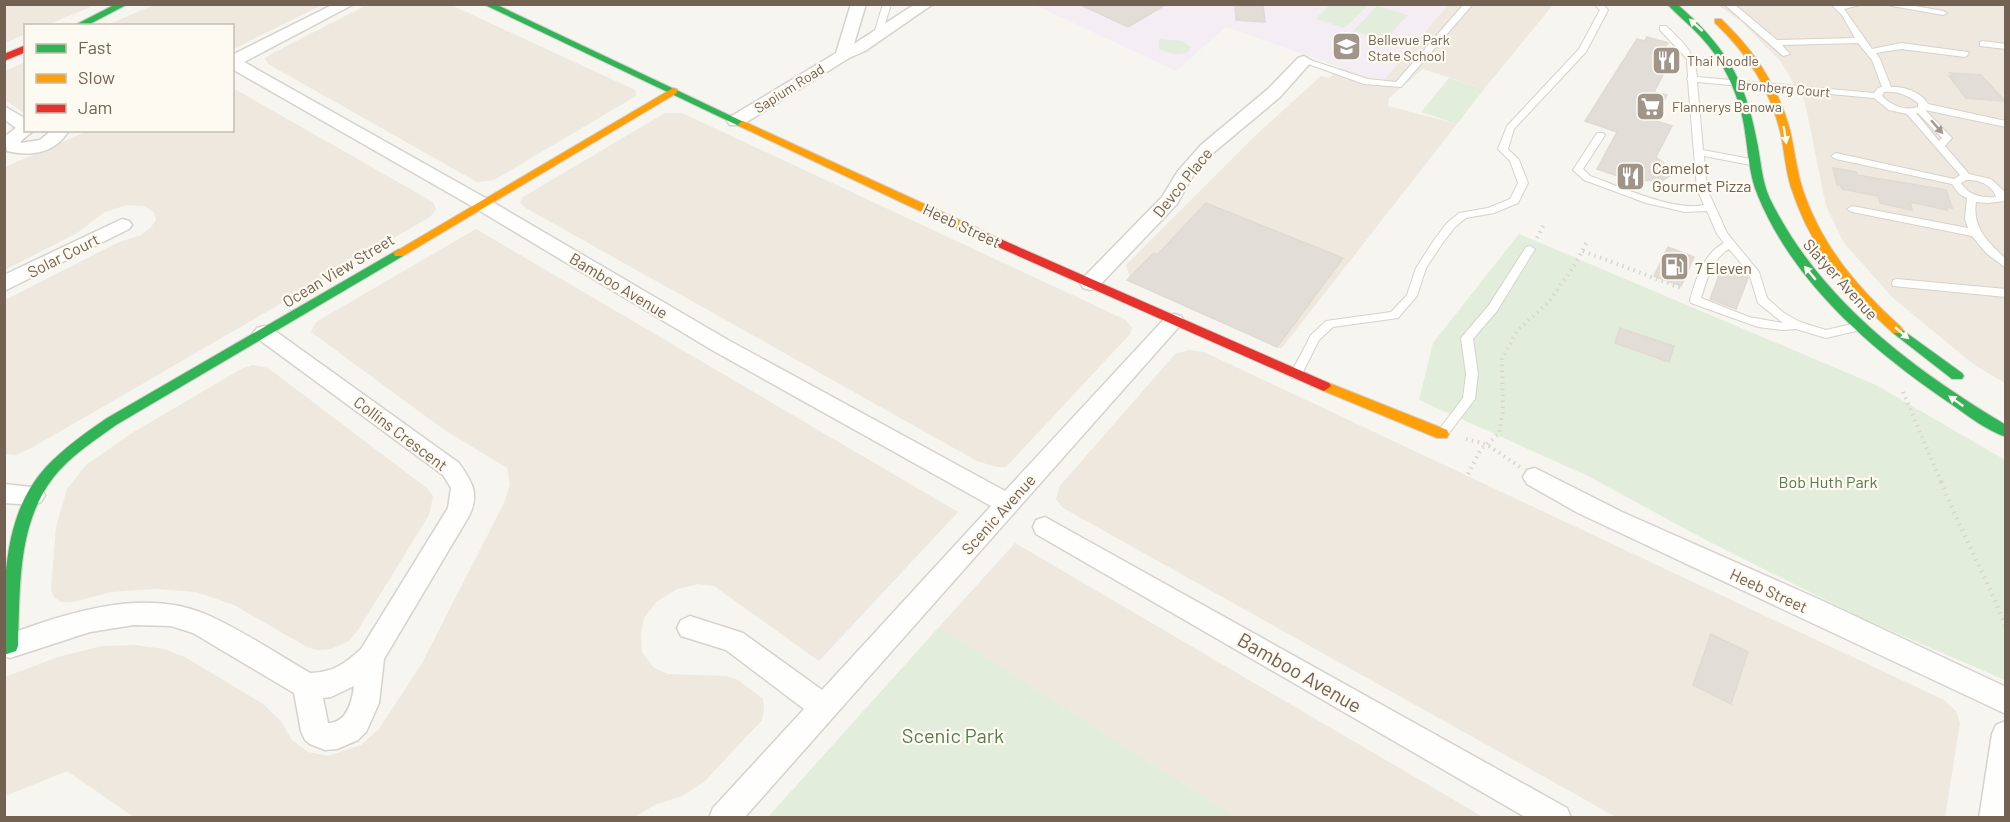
<svg xmlns="http://www.w3.org/2000/svg" width="2010" height="822" viewBox="0 0 2010 822" font-family="Barlow,sans-serif">
	<style>
		.residential { fill: #eee8de }
		.education { fill: #f4eef4 }
		.green { fill: #e3eddc }
		.building { fill: #e2ddd6; stroke: #dfdad2; stroke-width: 1.5 }
		.lines { fill: none; stroke-linecap: round; stroke-linejoin: round }
		.lane-casing { stroke: #d6d2cd; stroke-width: 2 }
		.street-casing { stroke: #d6d2cd; stroke-width: 3 }
		.fast-casing { stroke: #d4d1ca; stroke-width: 2 }
		.slow-casing { stroke: #d4d1ca; stroke-width: 2 }
		.jam-casing { stroke: #d4d1ca; stroke-width: 2 }
		.path-far1 { stroke: #dad5d0; stroke-width: 4; stroke-dasharray: 1.5 4.5; stroke-linecap: butt }
		.path { stroke: #dad5d0; stroke-width: 4.5; stroke-dasharray: 1.5 5; stroke-linecap: butt }
		.lane { fill: #fefefd; fill-rule: evenodd }
		.street { fill: #fefefd; fill-rule: evenodd }
		.fast { fill: #30b455; fill-rule: evenodd }
		.slow { fill: #ff9f0a; fill-rule: evenodd }
		.jam { fill: #e5322d; fill-rule: evenodd }
		.oneway { fill: #fdfaf2 }
		.oneway2 { fill: #a4988d }
		.labels { text-anchor: middle; dominant-baseline: central; stroke-width: 4.5; stroke-linejoin: round; paint-order: stroke }
		.far-poi-label { font-size: 14px; fill: #736151; stroke: #fdfaf2; text-anchor: start }
		.far-street-label { font-size: 14px; fill: #736151; stroke: #fdfaf2 }
		.poi-label { font-size: 16px; fill: #736151; stroke: #fdfaf2; text-anchor: start }
		.street-label { font-size: 16px; fill: #736151; stroke: #fdfaf2 }
		.park-label { font-size: 16px; fill: #567c4e; stroke: #fdfaf2 }
		.near-street-label { font-size: 20px; fill: #736151; stroke: #fdfaf2 }
		.near-park-label { font-size: 20px; fill: #567c4e; stroke: #fdfaf2 }
	</style>
	<rect width="100%" height="100%" fill="#f6f5f0"/>
	<path class="residential" d="M5 4H95V5L47 25 26 26 25 34 5 43Z
		M369 4 451 5 635 90 636 96 494 180 477 182 268 64 265 58 273 53Z
		M154 5V4L322 5 233 49 232 26 107 25Z
		M1448 5H1553L1484 89 1423 69 1389 98 1388 106 1457 124 1281 349 1135 283 1130 278 1126 265 1257 134 1321 76 1329 78 1341 68 1382 82Z
		M1718 5H2005V383L1973 364 1892 297 1844 243 1826 206 1805 102 1781 62 1741 21Z
		M25 62V114L4 99 5 71Z
		M233 88 433 202 436 209 430 217 35 446 16 455 5 454V300L117 243 141 235 151 227 156 220 154 212 143 206 127 205 105 212 77 233 5 270V167L88 131 232 130Z
		M665 113H682L1126 320 1132 328 1130 334 1006 467H996L977 461 524 207 520 202 523 197Z
		M476 229 958 512 819 661 714 586 698 584 677 589 656 602 644 618 641 635 642 652 654 668 668 674 727 676 738 680 763 699 764 709 762 720 704 782 682 796 657 804 634 817H134L67 771 5 796V677L58 657 102 646 135 645 164 649 185 657 263 704 281 721 291 739 308 752 328 756 361 745 379 729 421 665 504 503 510 485 507 468 443 429 311 332 316 322Z
		M1189 350 1204 352 1944 700 1956 711 1960 723 1945 817H1616L1063 508 1056 499 1059 487 1175 354Z
		M253 365 268 368 428 489 433 496 429 515 358 630 349 641 331 649 318 650 307 647 234 605 196 592 156 589 111 592 73 602H61L54 597 51 590 56 527 67 489 86 465 132 433 243 368Z
		M1015 543 1483 817H1236L939 627Z"/>
	<path class="education" d="M1035 5H1448L1382 82 1226 27 1176 71Z"/>
	<path class="green" d="M1329 5V4L1368 5 1345 28 1315 19Z
		M1377 6 1408 15 1384 41 1353 31Z
		M1159 39 1182 41 1190 47 1188 52C1177 56 1169 54 1159 49Z
		M1449 78 1484 89 1457 124 1421 112Z
		M1519 234 1876 385 2005 460V680L1866 620 1704 539 1588 476 1419 400 1433 343Z
		M939 627 1236 817H768Z"/>
	<path class="building" d="M1079 4H1167L1128 27Z
		M1235 4H1263L1265 22 1236 20Z
		M1647 37 1668 43 1665 47 1676 51 1654 92 1667 95 1653 120 1672 126 1656 157 1667 166 1671 175 1662 181 1637 180 1636 182 1597 169 1617 132 1585 121 1637 39 1645 41Z
		M1950 73 1981 75 2005 101 1966 98 1949 76H1953Z
		M1833 168 1856 172 1857 175 1946 190 1952 208 1947 207V210L1910 202 1912 210 1880 203 1878 196 1842 189 1841 186 1837 185Z
		M1206 203 1343 258 1277 347 1127 280 1154 253 1158 254Z
		M1668 247 1694 257 1681 286 1654 276Z
		M1723 265 1746 272 1748 278 1736 309 1710 299Z
		M1620 328 1674 346 1669 362 1615 343Z
		M1711 634 1748 652 1731 704 1693 685Z"/>
	<g class="lines">
		<defs>
			<path id="lane" d="M883 4H891L881 37 877 40 873 37Z
				M1464 4H1473L1401 87 1364 84 1300 61 1304 58 1368 79 1396 82Z
				M1594 4H1603L1608 10 1586 52 1514 129 1508 149 1519 160 1528 183 1518 203 1494 213 1466 218 1455 227 1442 244 1426 268 1417 296 1398 318 1333 327 1319 340 1300 378H1292L1290 375 1311 335 1326 321 1391 312 1407 295 1416 268 1434 240 1447 223 1459 213 1488 208 1510 199 1518 183 1510 161 1498 149 1507 126 1579 49 1600 10Z
				M1724 4H1734L1777 40 1855 38 1842 15 1831 4H1864L1844 9 1872 49 1901 43 1968 52 1969 54 1965 57 1901 49 1876 53 1880 59 1891 87C1903 86 1922 92 1928 104L2006 121V127L1925 110 1950 136 1952 138 1945 146 1969 174 1991 179 2006 193 2004 201 1988 203 1976 202C1972 228 1988 242 2006 259V268L1986 253 1972 236 1852 212 1847 209 1852 206 1968 228 1965 219 1967 198 1959 194 1952 184 1836 159 1831 156 1836 153 1954 179 1960 175 1907 114 1889 110 1874 98 1697 82 1703 150 1756 160 1761 163 1756 166 1704 156 1707 189 1727 233 1759 272 1767 298 1784 313 1800 322 1826 330 1861 322 1867 326 1865 329 1826 338 1796 329 1783 330 1758 327 1691 303 1690 300C1696 279 1703 254 1724 243L1717 234 1707 211 1685 212 1646 203 1584 180 1573 170 1597 133H1603L1605 135 1583 169 1590 176C1619 186 1675 212 1704 205L1697 189 1688 81 1687 79 1688 77 1687 59 1660 30V26H1666C1684 43 1695 52 1697 77L1874 93 1878 88 1882 87 1872 60 1858 43 1782 45 1790 54 1783 56ZM1884 92C1898 91 1907 95 1918 103V107C1905 111 1892 106 1882 96ZM1916 113H1918L1942 138 1939 141ZM1966 180C1978 179 1993 185 1996 197 1982 198 1969 196 1961 183ZM1729 249 1749 273 1758 303 1783 323 1749 317 1701 298C1707 280 1711 260 1729 249Z
				M1881 4H1904L1943 11 1947 13 1943 15Z
				M1983 41 2006 44V49L1980 46V42Z
				M1530 246 1535 249 1497 311 1473 339 1478 374 1475 399 1446 437H1438L1436 434 1438 431 1463 398 1466 374 1461 338 1489 305 1526 247Z
				M1897 279 2006 289V297L1893 286 1892 283 1893 280Z"/>
			<path id="street" d="M334 4H354L244 62 489 200 728 340 1005 491 1167 316 1174 314 1181 316 1184 321 744 818H709L713 808 804 709 726 650 681 636 677 628 681 620 690 616 743 633 822 690 991 506 712 350 475 208 232 69V55Z
				M851 4H866L854 44 915 4H933L865 51 849 58 742 125H730L727 121 730 117 836 53Z
				M1304 56 1312 61 1280 97 1213 153 1192 177 1177 204 1097 288 1090 290 1083 288 1080 283 1083 278 1162 197 1178 171 1201 145 1268 89 1298 58Z
				M4 106 26 119V130H34L21 141V143L40 140 52 130H69C56 153 31 157 7 151L4 137 16 128 4 119Z
				M122 219 129 221 132 225 129 229 4 291V275Z
				M264 326 271 328 459 463C472 482 480 493 469 516L384 659 379 703 366 732 358 740 337 749 325 750 310 744 305 740 301 731 294 693 193 633 171 626 134 625 90 632 10 658 4 656V636C67 613 145 586 210 616 245 632 277 654 310 673 334 672 344 664 361 649L448 508 451 488 443 475 257 338 253 333 257 328ZM354 686C352 702 347 723 328 723L323 698 331 697Z
				M1535 468 1622 512 1823 601 2006 687V714L1578 513 1527 484 1523 477 1527 470Z
				M4 484 41 488 45 495 41 502 33 505 4 503Z
				M1045 517 1567 808 1571 818H1527L1036 534 1033 527 1036 520Z
				M2006 721V818H1979L1992 734 1996 725Z"/>
			<path id="fast" d="M116 4H128L86 26H73Z
				M483 4H495L748 124 743 127 739 126Z
				M1667 4H1677C1723 44 1745 78 1756 137 1761 158 1761 180 1770 199 1820 300 1911 368 2006 425V437C1987 431 1967 415 1951 404 1873 351 1795 285 1758 196 1748 173 1748 145 1743 120 1736 88 1722 59 1700 36 1690 25 1677 15 1667 4Z
				M399 249 405 253 403 256 116 425C94 441 70 456 53 478 17 525 20 589 18 646L16 651 4 655C4 592 0 517 46 467 64 448 85 433 107 418Z
				M1897 326 1962 373 1964 376 1962 379H1952L1893 333 1891 330Z"/>
			<path id="slow" d="M1715 19H1721C1754 50 1778 86 1790 130 1795 152 1797 175 1805 196 1825 250 1859 289 1901 327L1903 330 1901 333H1893C1849 293 1812 250 1793 193 1786 175 1785 155 1781 135 1771 91 1748 54 1715 23Z
				M673 88 677 89V93L403 256H395L393 253Z
				M743 121 979 229 981 232 979 235H971L739 126 738 124Z
				M1324 381 1447 430 1449 434 1447 438H1437L1319 389 1317 386Z"/>
			<path id="jam" d="M26 45V52L4 61V54Z
				M975 228 1329 383 1331 386 1324 391 1319 389 971 235 969 232 971 229Z"/>
		</defs>
		<use href="#lane" class="lane-casing"/>
		<use href="#street" class="street-casing"/>
		<use href="#fast" class="fast-casing"/>
		<use href="#slow" class="slow-casing"/>
		<use href="#jam" class="jam-casing"/>
		<path class="path-far1" d="M1537 238 1544 224
			M1583 251 1683 289
			M1903 392 1942 484
			M1466 439 1486 444 1520 467
			M1468 474 1481 449 1499 434 1503 411 1502 359 1517 331 1548 303 1574 266 1588 240"/>
		<path class="path" d="M1941 482C1961 532 1987 578 2006 628"/>
		<use href="#lane" class="lane"/>
		<use href="#street" class="street"/>
		<use href="#fast" class="fast"/>
		<use href="#slow" class="slow"/>
		<use href="#jam" class="jam"/>
	</g>
	<defs><path id="oneway-solid" d="M-6-.8H1V-3.2L6.5 0L1 3.2V.8H-6Z" transform="scale(1.5)"/></defs>
	<g class="oneway">
		<use href="#oneway-solid" transform="translate(1696 25) rotate(-138)"/>
		<use href="#oneway-solid" transform="translate(1785 135) rotate(81)"/>
		<use href="#oneway-solid" transform="translate(1810 273) rotate(-130)"/>
		<use href="#oneway-solid" transform="translate(1902 333) rotate(40)"/>
		<use href="#oneway-solid" transform="translate(1956 401) rotate(-145)"/>
	</g>
	<use class="oneway2" href="#oneway-solid" transform="translate(1937 127) rotate(49)"/>
	<defs>
		<symbol id="school-square" viewBox="-11 -11 22 22"><rect x="-9" y="-9" width="18" height="18" rx="4" fill="#a19589" stroke="#fdfaf2"/><path d="M0-5L7-2L0 1L-7-2ZM-4 1L0 2.5L4 1V4Q0 6-4 4Z" fill="#fff"/></symbol>
		<symbol id="restaurant-square" viewBox="-11 -11 22 22"><rect x="-9" y="-9" width="18" height="18" rx="4" fill="#a19589" stroke="#fdfaf2"/><path d="M-5-6h1v4h1v-4h1v4h1v-4h1v5L-1.5 .5V6h-2V.5L-5-1ZM5-6V6H3V1.5H1.5Q1.5-4 5-6Z" fill="#fff"/></symbol>
		<symbol id="supermarket-square" viewBox="-11 -11 22 22"><rect x="-9" y="-9" width="18" height="18" rx="4" fill="#a19589" stroke="#fdfaf2"/><path d="M-6-5.5h2.5l.6 2H6L4.5 2H-2.5L-4.4-4H-6ZM-1.5 3.2a1.3 1.3 0 1 0 .1 0ZM3 3.2a1.3 1.3 0 1 0 .1 0Z" fill="#fff"/></symbol>
		<symbol id="fuel-square" viewBox="-11 -11 22 22"><rect x="-9" y="-9" width="18" height="18" rx="4" fill="#a19589" stroke="#fdfaf2"/><path d="M-5.5-6h7V0h2V4h1.3V-2.5L3-4.5l.8-.8L6-3V5H2.5V1h-1V6h-7ZM-4.2-4.7v3.2H.2V-4.7Z" fill="#fff"/></symbol>
	</defs>
	<g fill-rule="evenodd">
		<use href="#school-square" x="1330" y="30" width="33" height="33"/>
		<use href="#restaurant-square" x="1650" y="44" width="33" height="33"/>
		<use href="#supermarket-square" x="1634" y="90" width="33" height="33"/>
		<use href="#restaurant-square" x="1614" y="160" width="33" height="33"/>
		<use href="#fuel-square" x="1658" y="250" width="33" height="33"/>
	</g>
	<g class="labels">
		<g class="far-poi-label">
			<text x="1368" y="39">Bellevue Park<tspan x="1368" dy="16">State School</tspan></text>
			<text x="1687" y="60">Thai Noodle</text>
			<text x="1672" y="106">Flannerys Benowa</text>
		</g>
		<g class="far-street-label">
			<text transform="translate(789 88) rotate(-32)">Sapium Road</text>
			<text transform="translate(1784 88) rotate(5)">Bronberg Court</text>
		</g>
		<g class="poi-label">
			<text x="1652" y="167">Camelot<tspan x="1652" dy="18">Gourmet Pizza</tspan></text>
			<text x="1695" y="267">7 Eleven</text>
		</g>
		<g class="street-label">
			<text transform="translate(1182 182) rotate(-51)">Devco Place</text>
			<text transform="translate(962 225) rotate(25)">Heeb Street</text>
			<text transform="translate(63 255) rotate(-27)">Solar Court</text>
			<text transform="translate(338 270) rotate(-31)">Ocean View Street</text>
			<text transform="translate(1841 279) rotate(48)">Slatyer Avenue</text>
			<text transform="translate(619 285) rotate(31)">Bamboo Avenue</text>
			<text transform="translate(401 433) rotate(37)">Collins Crescent</text>
			<text transform="translate(998 514) rotate(-48)">Scenic Avenue</text>
			<text transform="translate(1769 590) rotate(25)">Heeb Street</text>
		</g>
		<g class="park-label">
			<text x="1828" y="481">Bob Huth Park</text>
		</g>
		<g class="near-street-label">
			<text transform="translate(1300 672) rotate(30)">Bamboo Avenue</text>
		</g>
		<g class="near-park-label">
			<text x="953" y="735">Scenic Park</text>
		</g>
	</g>
	<rect width="2010" height="822" fill="none" stroke="#736151" stroke-width="12"/>
	<rect x="24" y="24" width="210" height="108" fill="#fdfaf2" stroke="#c6bdb2" stroke-width="1.5"/>
	<rect x="36" y="44" width="30" height="9" fill="#30b455" stroke="#c6bdb2" stroke-width="1.5"/>
	<text x="78" y="54" font-size="18" fill="#736151">Fast</text>
	<rect x="36" y="74" width="30" height="9" fill="#ff9f0a" stroke="#c6bdb2" stroke-width="1.5"/>
	<text x="78" y="84" font-size="18" fill="#736151">Slow</text>
	<rect x="36" y="104" width="30" height="9" fill="#e5322d" stroke="#c6bdb2" stroke-width="1.5"/>
	<text x="78" y="114" font-size="18" fill="#736151">Jam</text>
</svg>
